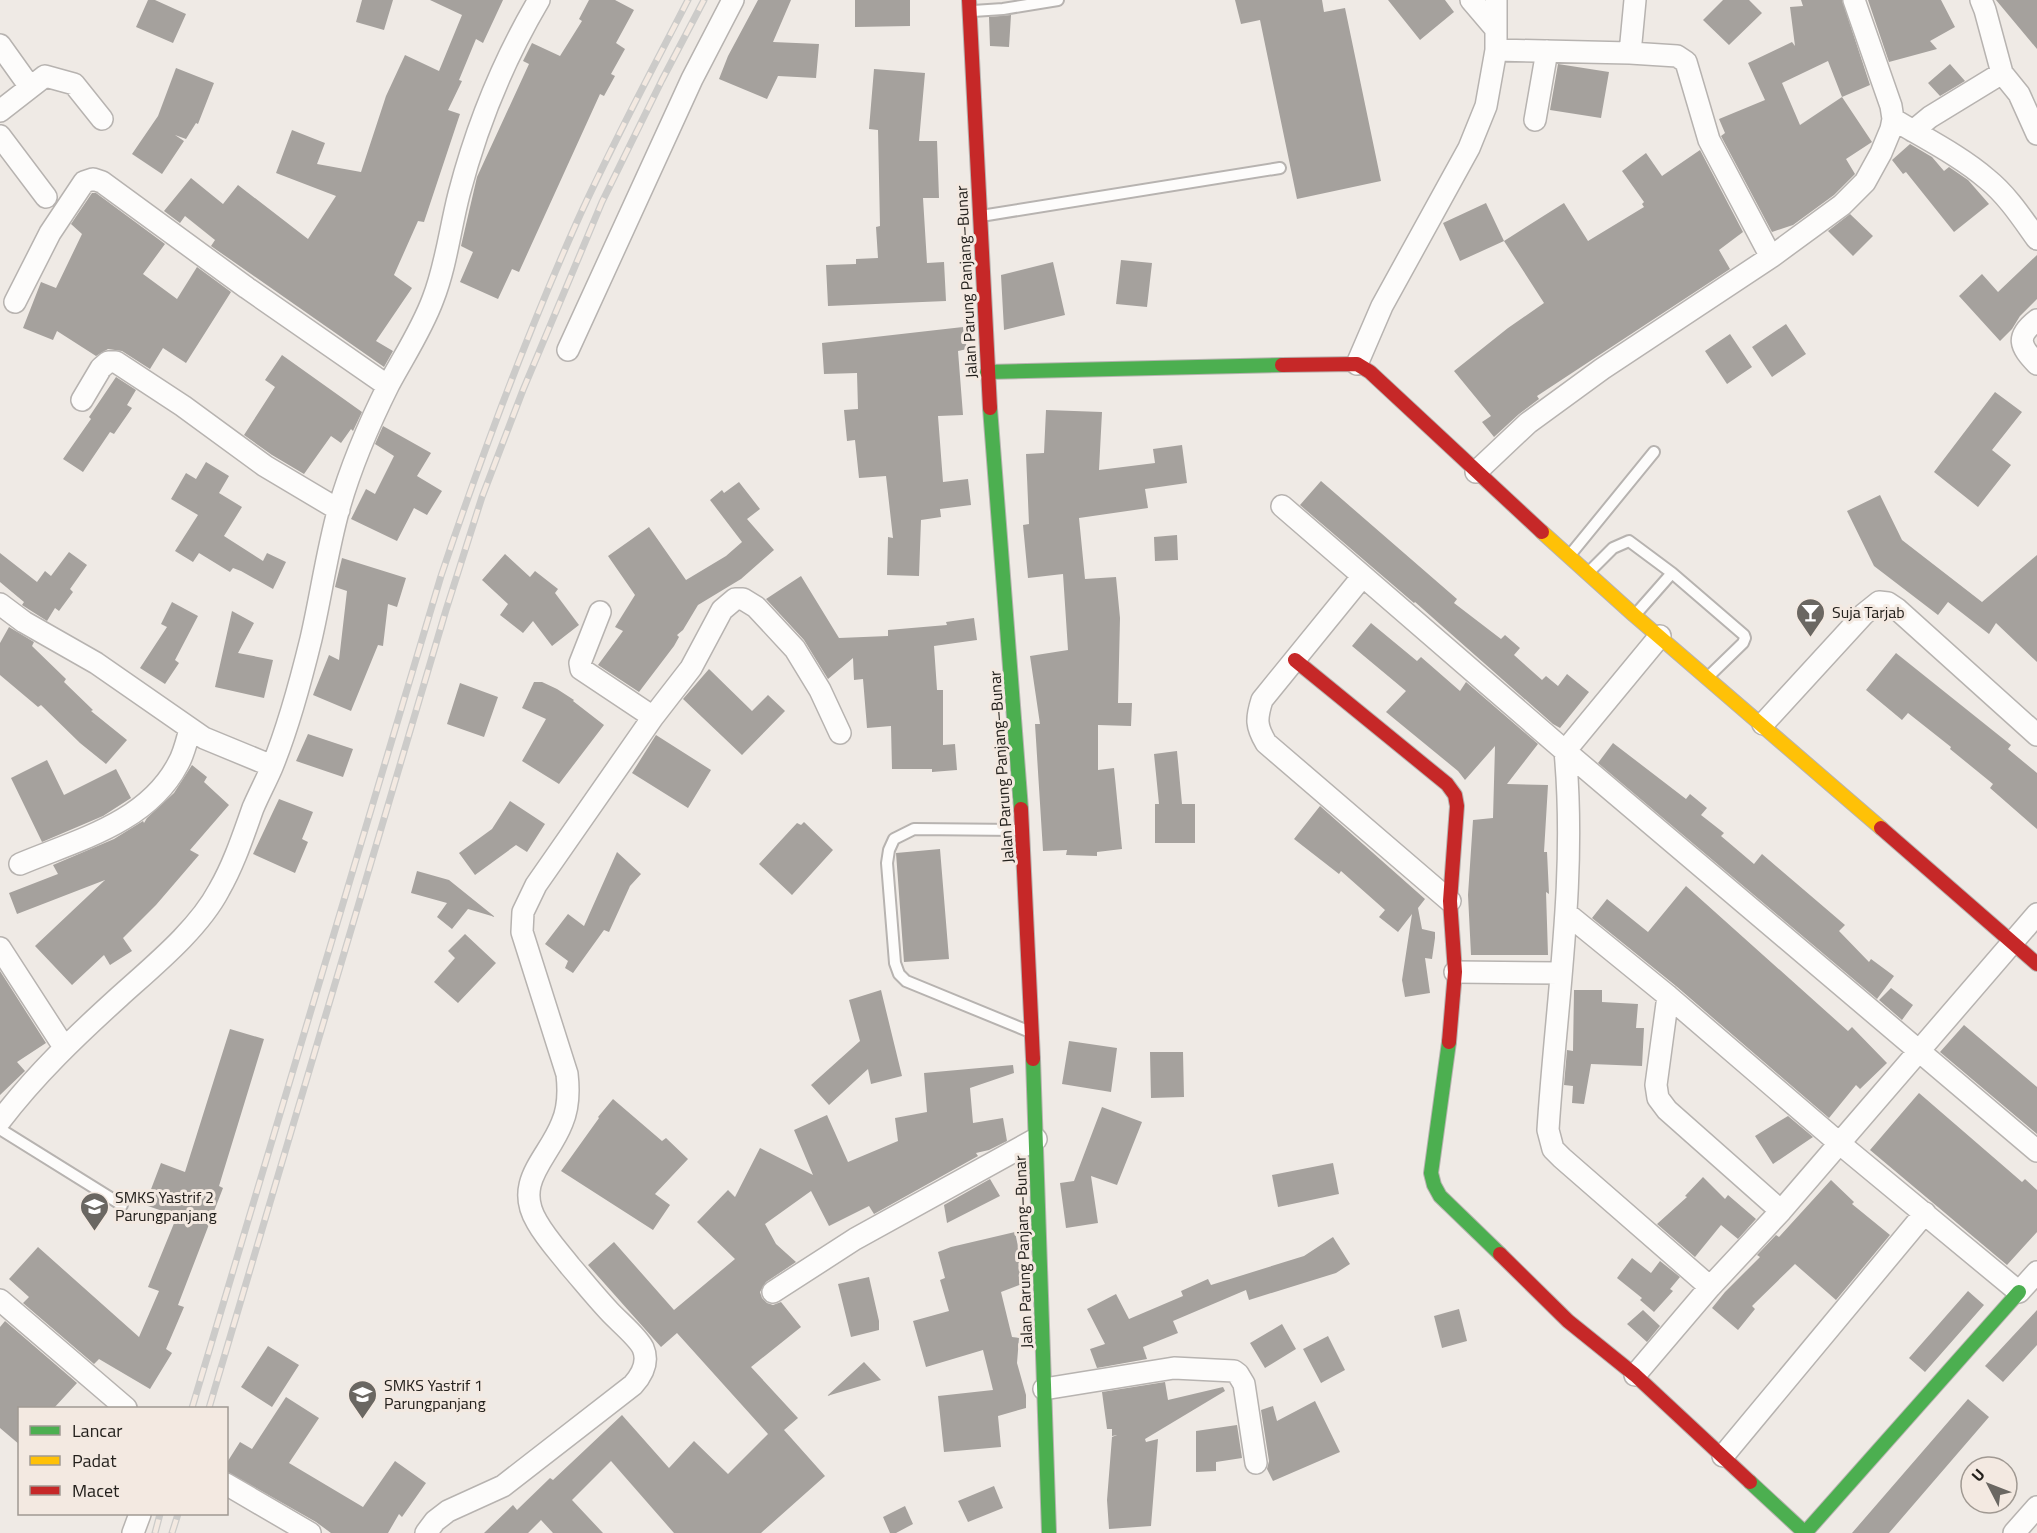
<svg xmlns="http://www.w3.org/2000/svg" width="2037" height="1533" viewBox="0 0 2037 1533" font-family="'Titillium Web',sans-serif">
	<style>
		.building { fill: #a5a19d; fill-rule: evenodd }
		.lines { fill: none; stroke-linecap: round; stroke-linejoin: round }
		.lane-casing { stroke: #b7b3b0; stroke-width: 14 }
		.street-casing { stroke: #b7b3b0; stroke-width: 24 }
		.fast-casing { stroke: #b7b3b0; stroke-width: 16 }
		.slow-casing { stroke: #b7b3b0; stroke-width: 16 }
		.jam-casing { stroke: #b7b3b0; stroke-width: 16 }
		.lane { stroke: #fdfcfb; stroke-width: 10 }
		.street { stroke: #fdfcfb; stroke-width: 21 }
		.fast { stroke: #4caf50; stroke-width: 14 }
		.slow { stroke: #ffc107; stroke-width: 14 }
		.jam { stroke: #c62828; stroke-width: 14 }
		.rail-casing { stroke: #cccbc9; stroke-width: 7 }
		.rail { stroke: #f3e9e1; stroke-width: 4.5; stroke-dasharray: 14; stroke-linecap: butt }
		.labels { text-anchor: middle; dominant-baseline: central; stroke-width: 6; stroke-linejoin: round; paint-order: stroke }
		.street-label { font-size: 16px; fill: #23201c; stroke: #f3e9e1 }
		.poi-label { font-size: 16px; fill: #23201c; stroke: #f3e9e1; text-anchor: start }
	</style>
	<rect width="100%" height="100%" fill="#efeae5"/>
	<path class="building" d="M148 0H155L186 14 173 43 136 27Z
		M362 0H393L384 30 356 22Z
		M430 0H503L483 43 476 39 459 80 462 81 448 110 460 114 424 222 418 221 394 275 412 288 376 341 393 351 384 367 211 246 215 240 185 216 180 223 164 211 191 178 223 204 238 185 308 239 336 196 276 173 292 130 325 143 317 164 361 172 386 96 405 55 439 71 462 15Z
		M589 0H615L634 10 616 43 625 49 611 74 615 76 604 96 600 94 519 272 512 269 498 299 460 282 473 252 461 246 477 177 529 64 523 61 532 43 560 56 582 21 579 19Z
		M758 0H791L773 42 819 44 816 78 778 76 767 99 719 79 728 56Z
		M855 0H910V26L855 27Z
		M1235 0H1322L1324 12 1345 8 1381 181 1297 199 1260 20 1241 24Z
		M1388 0H1445L1454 12 1420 40Z
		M1723 0H1749L1762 13 1729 45 1703 20Z
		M1801 0H1842L1870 85 1842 97 1872 142 1846 159 1855 174 1834 195 1793 225 1772 232 1721 136 1725 133 1719 119 1765 100 1748 63 1792 42 1795 46 1790 7 1803 6ZM1828 61 1842 97 1800 125 1782 83Z
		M1868 0H1941L1955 27 1930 41 1937 49 1889 62Z
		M1996 0H2037V49Z
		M1011 15 1009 47 990 46 989 17Z
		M1558 64 1609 72 1601 118 1550 110Z
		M1950 64 1965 81 1940 96 1928 83Z
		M176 68 214 83 198 124 196 123 186 139 175 135 184 141 162 174 132 154 158 116Z
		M874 69 925 73 919 141H937L939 198H923L927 263 944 262 946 301 828 306 826 265 856 264V259L878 258 876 227 880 226 878 130 869 129Z
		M1910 144 1932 157 1944 171 1949 167 1968 180 1989 204 1954 232 1906 172 1903 174 1892 160Z
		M1700 150 1743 232 1719 250 1730 269 1537 396 1539 399 1519 414 1494 437 1482 422 1491 416 1454 371 1508 328 1544 303 1504 241 1564 203 1588 241 1644 207 1642 204 1644 202 1622 171 1646 153 1662 176Z
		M92 193H96L165 244 143 274 177 299 197 267 231 292 186 363 163 348 150 369 122 351 108 349 96 356 57 331 53 340 23 328 41 282 56 288 82 234 71 224Z
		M1486 203 1504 241 1460 261 1443 223Z
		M1850 214 1873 236 1853 256 1828 231Z
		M2037 255V299L2020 316 2012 329 2000 341 1959 296 1982 274 1998 292Z
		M1121 260 1152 263 1147 307 1116 304Z
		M1053 262 1065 315 1004 330 1001 275Z
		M1786 324 1806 354 1772 377 1752 347Z
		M963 327 967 349 958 351 963 415 938 416 943 482 968 479 971 505 940 509 941 517 921 520 919 576 887 575 888 537 893 538 886 476 859 478 855 440 847 441 844 410 858 409 857 373 824 374 822 343Z
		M1730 334 1752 367 1727 384 1705 351Z
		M282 355 362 412 353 431 351 429 341 443 331 436 304 474 272 455 244 435 275 387 265 380Z
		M116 377 136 390 127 405 132 408 114 434 110 432 83 472 63 459 91 419 89 417Z
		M1995 392 2022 412 1992 450 2011 465 1978 507 1934 472Z
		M1046 410 1102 412 1099 470 1155 463 1153 449 1182 445 1187 483 1145 489 1148 508 1079 518 1085 579 1116 577 1120 618 1118 703H1132L1131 726 1098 725V770L1114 768 1122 849 1097 852V856L1066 855 1067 850 1043 851 1035 724H1040L1030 656 1068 650 1063 574 1028 578 1023 525 1029 524 1026 454 1044 453Z
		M383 426 431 453 417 476 442 491 427 515 414 508 397 541 351 519 366 489 375 494 394 456 375 444Z
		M206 462 229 476 219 493 242 507 224 536 263 561 267 553 286 562 273 589 241 571 233 568 230 572 199 553 193 562 175 551 198 515 171 499 186 473 196 479Z
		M1321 481 1457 599 1454 603 1501 639 1505 635 1520 648 1514 655 1542 680 1546 676 1558 686 1567 674 1589 692 1560 728 1553 724 1415 602 1414 603 1300 505Z
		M739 482 760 509 747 519 774 550 741 579 698 605 683 630 677 635 679 637 674 646 639 692 598 665 623 631 615 627 635 595 608 556 649 527 686 580 726 556 742 542 710 500 722 490 724 493Z
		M1880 495 1902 540 1982 602 2037 555V662L1996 623 1989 634 1948 602 1938 615 1874 566 1847 511Z
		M1177 535 1178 560 1155 561 1154 537Z
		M69 552 87 565 70 589 73 592 59 611 55 608 47 621 22 605 24 602 0 582V553L37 582 45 571 51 576Z
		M505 554 530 577 535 571 558 589 555 593 579 625 552 646 533 621 523 633 500 615 508 604 482 580Z
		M342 558 406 578 397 607 388 604 383 646 378 645 351 711 313 695 329 655 339 660 347 591 335 587Z
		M801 576 839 638 888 636V630L947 625 946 622 974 618 977 640 934 646 937 690H943V745L955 744 957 770 932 772V769H892L891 726 867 728 863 679 854 680 853 658 828 679 804 640 766 599Z
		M172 602 198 616 175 660 179 663 165 684 140 668 167 627 161 624Z
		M232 611 254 623 238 653 273 660 264 698 215 687Z
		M1371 623 1417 661 1421 657 1460 691 1466 682 1538 744 1507 784 1548 785 1544 852H1547L1549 894 1546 892 1548 955H1471L1468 895 1473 820 1493 818 1495 746 1465 780 1458 771 1386 712 1406 691 1352 646Z
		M9 627 34 642 32 646 66 679 64 682 93 710 91 711 127 740 106 764 80 743 41 705 38 707 0 675V643Z
		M1896 653 2011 745 2008 749 2037 773V829L1990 788 1993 784 1950 749 1951 747 1908 713 1902 720 1866 690Z
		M709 669 752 711 768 695 785 711 742 755 683 699Z
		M534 682H542L557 689 574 700 573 701 604 725 559 784 522 761 546 719 522 708Z
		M460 683 498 697 484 737 447 724Z
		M308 734 353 749 343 777 296 761Z
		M656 735 711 770 688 808 632 773Z
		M1613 743 1686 799 1690 794 1707 808 1701 815 1724 833 1721 836 1754 864 1762 854 1845 925 1839 931 1869 962 1871 959 1894 976 1877 999 1598 763Z
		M1177 751 1182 804H1195V843H1155V804H1159L1154 754Z
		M47 760 64 795 116 769 131 798 103 816 42 842 11 778Z
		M192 765 207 777 204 782 229 805 190 850 199 855 156 905 123 938 132 951 110 965 104 955 72 985 35 946 105 880 17 914 9 893 58 874 53 865 114 839 143 821 144 823 147 818 174 793Z
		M279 799 313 812 302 839 308 842 295 873 253 854Z
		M510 801 545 824 527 852 516 845 475 875 459 853 492 829Z
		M1320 806 1425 899 1418 908 1422 929 1435 932V938L1432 959 1425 958 1430 993 1405 997 1402 980 1412 914 1398 932 1379 917 1385 910 1341 871 1339 874 1294 839Z
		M804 822 833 850 792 895 759 864 797 823 801 825Z
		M940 849 949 959 904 962 896 853Z
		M617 852 641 874 630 886 609 932 604 930 573 973 565 968 568 961 545 944 568 914 584 926Z
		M417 871 449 880 495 917 468 909 452 929 437 917 447 903 411 893Z
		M1686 886 1848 1031 1852 1027 1887 1063 1860 1089 1856 1085 1829 1118 1676 986 1592 918 1607 899 1648 932Z
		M465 934 496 963 458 1003 434 982 455 958 448 951Z
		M0 971 46 1043 17 1062 25 1071 0 1095Z
		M1891 988 1913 1005 1902 1020 1879 1000Z
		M881 990 902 1076 871 1084 868 1069 829 1105 811 1085 860 1041 849 1000Z
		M1574 990H1602V1002L1638 1004 1636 1028H1644L1642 1066 1591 1064 1584 1104 1572 1103 1573 1086 1564 1085 1567 1050 1573 1051Z
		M1964 1025 2037 1087V1134L1940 1052Z
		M230 1029 264 1039 219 1186 223 1188 178 1305 184 1307 166 1349 172 1353 150 1389 99 1359 94 1364 23 1303 29 1297 9 1279 38 1247 139 1337 159 1291 148 1287 177 1216 145 1205 161 1163 185 1172Z
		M1069 1041 1117 1048 1111 1092 1062 1084Z
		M1150 1052H1183L1184 1097 1151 1098Z
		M1013 1065 1014 1073 970 1088 973 1123 1003 1118 1007 1141 989 1150 976 1153 978 1156 874 1214 869 1206 829 1226 811 1191 765 1224 776 1244 796 1262 766 1282 760 1292 762 1298 767 1303 773 1305 781 1302 801 1327 751 1367 798 1418 784 1430 825 1476 761 1533H674L611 1461 572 1500 603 1533H553L541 1520 528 1533H484L513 1505 517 1510 550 1478 553 1480 622 1415 669 1468 694 1441 728 1474 768 1434 677 1333 661 1347 588 1265 614 1242 674 1310 735 1259 697 1222 728 1190 735 1197 760 1148 813 1175 794 1130 827 1115 848 1162 898 1141 895 1118 927 1112 924 1073Z
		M1919 1093 2022 1182 2025 1179 2037 1190V1232L2007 1265 1870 1150Z
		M613 1099 662 1141 666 1138 688 1159 655 1194 670 1205 653 1230 561 1171 599 1118 598 1117Z
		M1102 1107 1142 1122 1117 1185 1091 1176 1098 1223 1066 1228 1060 1183 1074 1181Z
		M1788 1116 1813 1137 1773 1164 1755 1136Z
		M1333 1163 1339 1194 1278 1207 1272 1175Z
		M1703 1177 1725 1199 1728 1195 1756 1219 1738 1239 1721 1225 1695 1257 1657 1224 1687 1197 1685 1196Z
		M990 1179 1000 1196 947 1223 944 1205Z
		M1831 1180 1854 1202 1852 1204 1890 1235 1836 1300 1795 1264 1752 1306 1755 1309 1738 1330 1712 1308 1725 1292 1760 1257 1757 1255 1776 1235 1779 1237Z
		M1015 1232 1021 1261 1022 1284 1001 1292 1012 1337 1019 1338 1017 1363 1026 1395V1408L998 1416 1001 1447 944 1452 938 1396 993 1390 983 1350 926 1367 913 1321 949 1311 940 1280 945 1278 938 1252 951 1247Z
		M1333 1237 1350 1264 1336 1273 1249 1300 1246 1290 1173 1321 1178 1333 1143 1347 1147 1359 1097 1368 1090 1349 1105 1344 1087 1309 1116 1294 1129 1319 1183 1296 1181 1291 1208 1279 1211 1285 1304 1256Z
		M1632 1258 1651 1273 1660 1261 1680 1277 1670 1289 1673 1291 1654 1312 1640 1300 1642 1298 1617 1278Z
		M869 1277 879 1321V1330L851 1337 838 1284Z
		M1968 1291 1984 1305 1925 1372 1909 1358Z
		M1459 1309 1467 1341 1442 1348 1434 1316Z
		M1643 1310 1660 1326 1647 1342 1627 1324Z
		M2037 1310V1345L2003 1382 1985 1366Z
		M5 1321 77 1383 54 1408H20V1445L0 1428V1327Z
		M1282 1324 1296 1349 1265 1368 1250 1343Z
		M1328 1336 1345 1370 1321 1383 1303 1349Z
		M268 1346 299 1365 272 1407 241 1387Z
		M864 1362 881 1380 827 1396Z
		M1165 1382 1168 1400 1223 1387 1225 1391 1145 1439 1146 1442 1158 1439 1151 1526 1109 1529 1107 1500 1112 1437 1117 1435 1112 1436V1429H1107L1102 1392Z
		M286 1397 319 1418 289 1463 363 1507 395 1461 426 1483 402 1517 399 1514 388 1533H331L316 1522 226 1471V1464L240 1442 252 1449Z
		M1968 1399 1989 1417 1889 1533H1852Z
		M1315 1401 1340 1452 1273 1481 1267 1469 1269 1461 1261 1410 1273 1406 1277 1421Z
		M1237 1425 1242 1458 1216 1462V1471L1196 1472V1431Z
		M994 1486 1003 1508 968 1522 958 1501Z
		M905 1506 913 1524 896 1533H890L883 1517Z"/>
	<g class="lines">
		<defs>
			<path id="lane" d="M973 11 1003 9 1058 0
				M981 216 1280 168
				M1570 555 1654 452
				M1590 571 1613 548 1629 541 1672 573 1744 635 1745 638 1743 643 1709 676
				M1635 615 1672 573
				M1019 830 914 829 894 839 889 850 887 863 895 963 899 974 906 981 1028 1031
				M0 1129 122 1205"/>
			<path id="street" d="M1471 0 1494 27
				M1981 0 1985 10 2002 73 2019 94 2037 134
				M0 45 30 87
				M1496 50 1630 53 1635 0
				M1630 53 1677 56 1686 62 1709 140 1771 257
				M0 111 45 76 74 84 102 119
				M1893 119C1924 138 1959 155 1987 179 2007 195 2022 218 2037 239
				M1535 120 1547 51
				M1913 131 1930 117 2002 73
				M0 136 46 197
				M15 302 50 233 84 182 93 179 102 182 247 288 388 386
				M2037 320C2015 337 2020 346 2037 364
				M568 350 692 79 733 0
				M1357 364 1382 306 1469 148 1486 106 1496 50V0
				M82 400 101 368 108 362H116L183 406 265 466 339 510
				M1476 472 1528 423 1602 369 1771 257 1842 205 1865 182 1881 153 1891 129 1893 119 1891 106 1854 0
				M1282 506 1565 751 2037 1151
				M1362 577 1262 700C1256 719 1256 726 1266 743L1450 901
				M0 604 24 622 96 663 204 738 272 766
				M600 612 580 663 581 669 653 717 691 668 722 610 735 599H743L756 607 795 649 820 690 840 733
				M1660 636 1565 751C1577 878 1556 1004 1548 1130L1553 1149 1562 1158 1710 1287
				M1763 724 1864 614 1879 602 1888 603 1897 609 2037 735
				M20 864C77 840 147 823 178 764 184 754 187 740 190 729
				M1566 913 1668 996 1839 1143 2019 1292 2037 1272
				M0 948 64 1047
				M1455 972 1560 973
				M1668 996 1656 1085 1658 1098 1667 1110 1781 1211
				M0 1121C35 1075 76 1036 119 997 152 967 198 930 219 890 234 864 243 836 253 808 259 794 266 781 272 767 288 728 301 680 311 639 321 596 327 551 339 508 351 466 369 424 389 384 404 356 422 329 433 299 446 266 450 229 459 194 477 125 503 61 539 0
				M773 1292 855 1239 1036 1139
				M0 1300 126 1408
				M1635 1375 1710 1287 1781 1211 2037 914
				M1044 1389 1174 1368 1234 1371 1238 1374 1244 1384 1256 1463
				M1723 1456 1925 1213
				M226 1484 310 1533
				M133 1533 140 1514
				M426 1533 435 1521 448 1511 503 1486 633 1385C642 1375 649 1362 643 1348 638 1337 618 1321 609 1311 595 1296 583 1281 570 1266 559 1252 546 1238 537 1222 513 1182 548 1159 562 1123 569 1107 569 1091 567 1074L522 932 523 912 536 885 653 717
				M2014 1533 2037 1507"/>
			<path id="fast" d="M987 372 1282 365
				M990 408 1021 809
				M1449 1042 1431 1173 1434 1185 1440 1196 1500 1254
				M1033 1059 1049 1533
				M1750 1482 1805 1533 2019 1292"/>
			<path id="slow" d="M1542 532 1634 615 1881 828"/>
			<path id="jam" d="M969 0 990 408
				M1282 365 1357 364 1370 372 1542 532
				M1295 660 1447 784 1455 795 1457 806 1450 901 1455 972 1449 1042
				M1021 809 1033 1059
				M1881 828 2037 964
				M1500 1254 1568 1321 1635 1375 1750 1482"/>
		</defs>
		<use href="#lane" class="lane-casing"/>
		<use href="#street" class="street-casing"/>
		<use href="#fast" class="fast-casing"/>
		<use href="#slow" class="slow-casing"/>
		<use href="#jam" class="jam-casing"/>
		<use href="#lane" class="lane"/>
		<use href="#street" class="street"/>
		<use href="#fast" class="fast"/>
		<use href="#slow" class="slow"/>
		<use href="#jam" class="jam"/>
		<defs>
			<path id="rail" d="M192 1408 441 576C481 457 525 339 576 224 610 148 650 74 688 0
				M209 1408 446 610 482 497 523 390 602 202 662 80 704 0
				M155 1533 160 1514
				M172 1533 178 1514"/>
		</defs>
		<use href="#rail" class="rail-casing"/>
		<use href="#rail" class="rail"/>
	</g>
	<defs>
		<symbol id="bar-pin" viewBox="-11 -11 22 30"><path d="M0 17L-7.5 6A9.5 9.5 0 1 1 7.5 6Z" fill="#6a6762" stroke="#f3e9e1"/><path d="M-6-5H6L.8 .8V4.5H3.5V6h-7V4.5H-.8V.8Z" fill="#fff"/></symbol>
		<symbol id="school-pin" viewBox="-11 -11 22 30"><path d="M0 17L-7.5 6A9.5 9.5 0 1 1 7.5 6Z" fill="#6a6762" stroke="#f3e9e1"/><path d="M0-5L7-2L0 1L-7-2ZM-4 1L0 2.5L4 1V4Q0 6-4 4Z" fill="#fff"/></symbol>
	</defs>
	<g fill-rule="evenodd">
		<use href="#bar-pin" x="1794" y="596" width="33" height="45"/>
		<use href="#school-pin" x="78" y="1190" width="33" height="45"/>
		<use href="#school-pin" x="346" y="1378" width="33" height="45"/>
	</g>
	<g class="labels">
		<g class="street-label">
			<text transform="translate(966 282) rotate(-93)">Jalan Parung Panjang–Bunar</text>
			<text transform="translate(1001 767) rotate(-94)">Jalan Parung Panjang–Bunar</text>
			<text transform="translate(1023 1252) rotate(-92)">Jalan Parung Panjang–Bunar</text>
		</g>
		<g class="poi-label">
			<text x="1832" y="612">Suja Tarjab</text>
			<text x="115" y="1197">SMKS Yastrif 2<tspan x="115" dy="18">Parungpanjang</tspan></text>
			<text x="384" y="1385">SMKS Yastrif 1<tspan x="384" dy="18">Parungpanjang</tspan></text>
		</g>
	</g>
	<rect x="18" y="1407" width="210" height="108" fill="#f3e9e1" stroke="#a09992" stroke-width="1.5"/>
	<rect x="30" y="1426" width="30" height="9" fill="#4caf50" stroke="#a09992" stroke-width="1.5"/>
	<text x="72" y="1437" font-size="18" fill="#23201c">Lancar</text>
	<rect x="30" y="1456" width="30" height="9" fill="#ffc107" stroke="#a09992" stroke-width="1.5"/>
	<text x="72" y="1467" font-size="18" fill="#23201c">Padat</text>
	<rect x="30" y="1486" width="30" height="9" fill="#c62828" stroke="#a09992" stroke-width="1.5"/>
	<text x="72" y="1497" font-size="18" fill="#23201c">Macet</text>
	<g transform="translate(1989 1485) rotate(312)"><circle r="28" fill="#f3e9e1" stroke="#a09992" stroke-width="1.5"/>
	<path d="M0-4.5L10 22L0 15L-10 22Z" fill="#6a6762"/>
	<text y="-9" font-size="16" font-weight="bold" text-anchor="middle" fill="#23201c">U</text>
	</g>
</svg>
